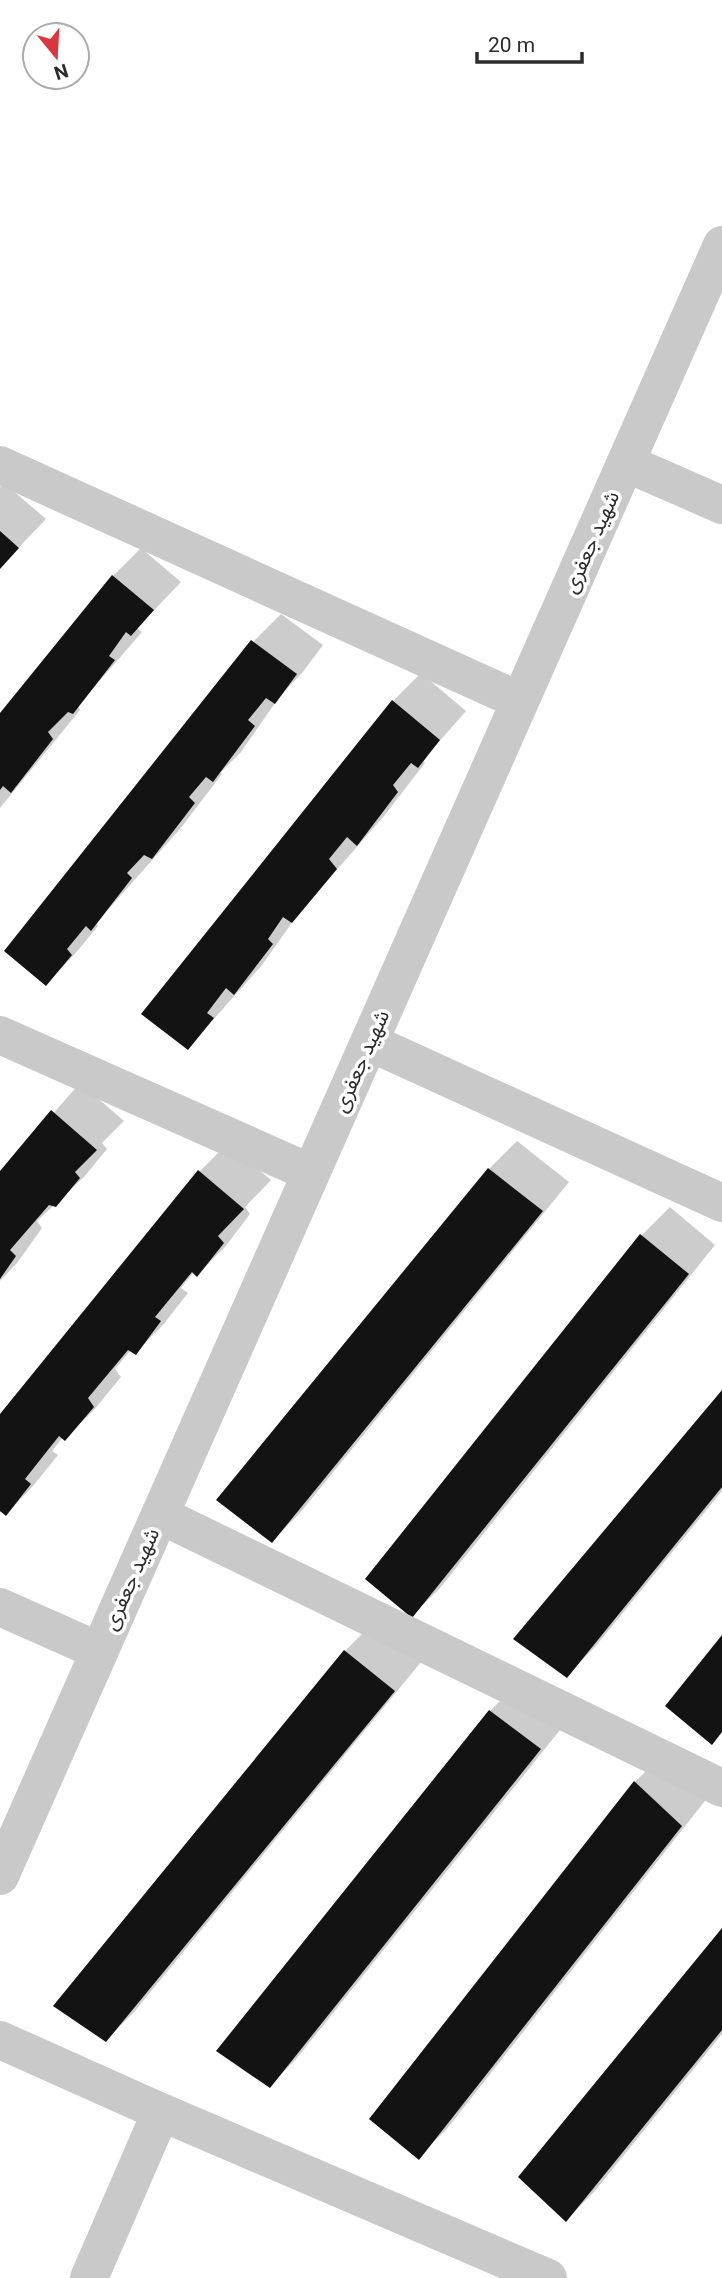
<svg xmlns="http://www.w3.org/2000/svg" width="722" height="2278" viewBox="0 0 722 2278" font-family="Roboto,'Noto Sans Arabic',sans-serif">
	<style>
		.shadow { fill: #0003 }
		.building { fill: #131313 }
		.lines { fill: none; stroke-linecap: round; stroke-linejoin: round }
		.street { stroke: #c9c9c9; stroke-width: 38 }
		.labels { text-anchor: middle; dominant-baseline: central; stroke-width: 7; stroke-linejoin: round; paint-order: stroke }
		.street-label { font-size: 21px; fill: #2c2c2c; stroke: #fff }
	</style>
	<rect width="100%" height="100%" fill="#fff"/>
	<path class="shadow" d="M4 483 46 519 0 567V487Z
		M141 548 181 582 137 628 142 632 78 706 80 710 0 808V715L113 576Z
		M281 614 323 645 302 673 280 696 241 752 220 773 222 774 180 829 96 923 98 926 74 955 46 983 253 642Z
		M421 673 466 711 423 760 425 763 384 816 298 914 262 965 188 1048 144 1014 393 701Z
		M80 1083 124 1121 102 1143 107 1149 84 1177 37 1221 42 1228 17 1263 0 1281V1174Z
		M517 1141 569 1182 300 1513 272 1541 489 1169Z
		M227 1144 271 1180 245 1207 250 1214 225 1247 197 1275 194 1272 181 1288 188 1293 163 1325 135 1353 131 1350 115 1369 121 1377 93 1411 65 1438 63 1437 52 1451 58 1455 33 1486 6 1514 2 1510 0 1513V1417L199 1172Z
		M670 1207 715 1245 440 1588 412 1616 367 1578 642 1235Z
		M722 1393V1491L595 1647 567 1675Z
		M373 1623 421 1662 134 2012 106 2040 345 1651Z
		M518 1683 568 1720 297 2058 270 2086 219 2051 490 1711Z
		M663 1754 708 1797 446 2130 418 2157 371 2118 635 1782Z
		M722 1931V2034L594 2192 566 2220Z"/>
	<path class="building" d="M0 531 19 548 0 569Z
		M112 575 154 610 131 636 126 632 109 656 115 660 73 714 68 712 48 732 53 739 11 793 3 786 0 790V713Z
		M251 640 297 674 275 704 266 698 248 720 255 726 213 782 206 777 189 797 195 803 152 859 144 855 127 873 132 878 91 931 86 926 67 949 72 955 46 986 4 951Z
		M392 700 440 740 418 768 411 763 393 785 398 792 357 846 347 837 329 859 337 869 292 923 283 917 268 939 273 944 234 995 226 988 207 1013 214 1018 188 1050 141 1014Z
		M51 1110 97 1150 75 1172 80 1178 56 1207 49 1205 10 1250 16 1256 0 1279V1171Z
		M488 1168 543 1211 272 1543 216 1500Z
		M198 1170 244 1209 218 1236 224 1243 197 1277 192 1272 155 1317 161 1321 136 1355 128 1350 88 1398 94 1407 65 1441 59 1436 25 1479 31 1484 6 1516 0 1511V1414Z
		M640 1234 689 1274 412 1618 365 1579Z
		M722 1390V1487L567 1678 513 1639Z
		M722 1635V1732L712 1745 665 1706Z
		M344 1650 395 1691 106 2042 53 2006Z
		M489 1710 541 1749 270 2088 216 2051Z
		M634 1781 682 1826 419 2160 369 2119Z
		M722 1928V2030L566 2222 518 2177Z"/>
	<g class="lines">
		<path class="street" d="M626 463 722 505
			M0 465 520 701
			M0 1035 311 1173
			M369 1042 722 1203
			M160 1515 722 1788
			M0 1607 99 1651
			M0 1876 722 245
			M0 2040 161 2112 89 2278
			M161 2112 548 2278"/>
	</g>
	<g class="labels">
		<g class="street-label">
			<text transform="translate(591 542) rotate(-66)">شهید جعفری</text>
			<text transform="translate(361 1061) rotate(-66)">شهید جعفری</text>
			<text transform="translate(131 1579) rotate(-66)">شهید جعفری</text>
		</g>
	</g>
	<g transform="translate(56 56) rotate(162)"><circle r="33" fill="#ffffff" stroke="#ababab" stroke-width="2"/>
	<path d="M0-5L12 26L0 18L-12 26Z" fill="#dd353f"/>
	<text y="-10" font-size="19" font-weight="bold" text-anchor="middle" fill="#2c2c2c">N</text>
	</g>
	<path d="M477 52v10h105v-10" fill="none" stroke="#2c2c2c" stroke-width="3.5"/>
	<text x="488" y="52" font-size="21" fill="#2c2c2c" stroke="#ffffff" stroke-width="5" paint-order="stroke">20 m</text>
</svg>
